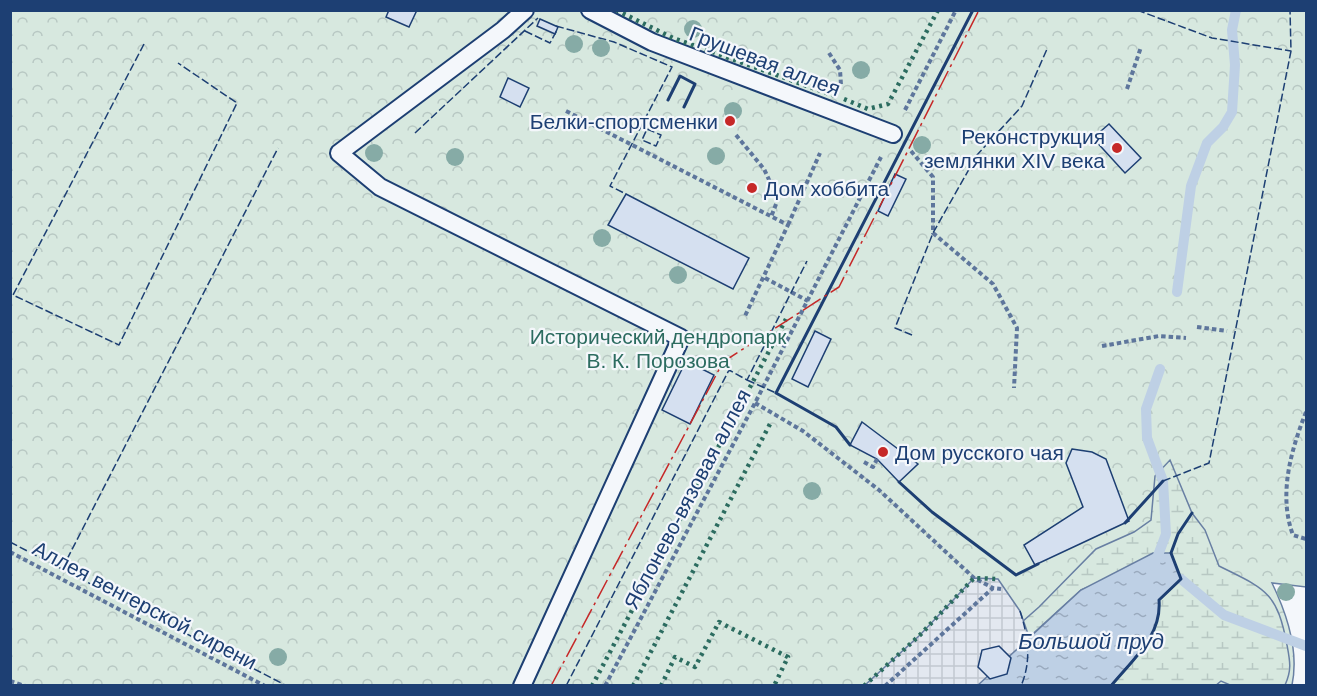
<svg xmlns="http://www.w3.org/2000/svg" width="1317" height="696" viewBox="0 0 1317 696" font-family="Arial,sans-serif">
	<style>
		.forest { fill: url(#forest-crowns); stroke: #687fa3; stroke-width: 1.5 }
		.wetland { fill: url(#wetland-marsh); stroke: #687fa3; stroke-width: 1.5 }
		.plaza { fill: url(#plaza-grid); stroke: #687fa3; stroke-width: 1.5 }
		.water { fill: url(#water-ripples); stroke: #687fa3; stroke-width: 1.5 }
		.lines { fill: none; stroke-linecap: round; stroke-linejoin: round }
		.stream { stroke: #bed0e5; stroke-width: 10 }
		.building { fill: #d5e0f0; stroke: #1d3f73; stroke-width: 1.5 }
		.lane-casing { stroke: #1d3f73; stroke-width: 20 }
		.path { stroke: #5e769c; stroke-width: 4; stroke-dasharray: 4.5 3; stroke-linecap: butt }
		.lane { stroke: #f4f7fb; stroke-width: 16 }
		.hedge { stroke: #2c6c60; stroke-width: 4.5; stroke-dasharray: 3 4.5; stroke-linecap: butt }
		.fence { stroke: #1d3f73; stroke-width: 1.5; stroke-dasharray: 8 3; stroke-linecap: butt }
		.wall { stroke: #1d3f73; stroke-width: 3 }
		.power { stroke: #c62828; stroke-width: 1.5; stroke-dasharray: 21 4.5 3 4.5; stroke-linecap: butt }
		.tree { fill: #86aba6 }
		.poi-dot { fill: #c62828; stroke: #f4f7fb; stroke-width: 2 }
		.labels { text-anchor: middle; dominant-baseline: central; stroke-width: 4.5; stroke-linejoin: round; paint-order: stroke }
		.street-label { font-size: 21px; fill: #1d3f73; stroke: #f4f7fb }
		.poi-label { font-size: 21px; fill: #1d3f73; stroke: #f4f7fb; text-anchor: end }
		.park-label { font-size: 21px; fill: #2c6c60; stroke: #f4f7fb }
		.water-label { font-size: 22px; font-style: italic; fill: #1d3f73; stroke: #f4f7fb }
	</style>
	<defs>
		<pattern id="forest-crowns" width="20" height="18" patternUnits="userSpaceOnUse" patternTransform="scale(1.5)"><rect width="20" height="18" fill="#d7e8df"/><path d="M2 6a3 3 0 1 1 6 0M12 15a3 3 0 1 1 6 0" fill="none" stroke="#b8c8c3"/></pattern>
		<pattern id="wetland-marsh" width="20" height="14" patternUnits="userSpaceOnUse" patternTransform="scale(1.5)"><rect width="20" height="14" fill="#d7e8df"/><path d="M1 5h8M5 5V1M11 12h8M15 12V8" fill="none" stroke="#b8c8c3"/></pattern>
		<pattern id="plaza-grid" width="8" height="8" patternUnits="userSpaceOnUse" patternTransform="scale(1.5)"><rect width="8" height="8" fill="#e3e8f0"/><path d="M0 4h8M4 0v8" fill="none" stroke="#c2c8d1"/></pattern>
		<pattern id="water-ripples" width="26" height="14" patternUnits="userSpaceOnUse" patternTransform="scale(1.5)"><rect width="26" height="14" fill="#bed0e5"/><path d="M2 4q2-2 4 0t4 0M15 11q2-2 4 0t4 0" fill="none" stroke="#9aaabe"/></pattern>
	</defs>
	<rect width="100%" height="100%" fill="#f4f7fb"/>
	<path class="forest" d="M10 11H1306V587L1272 583C1287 614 1299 652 1292 685H11Z"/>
	<path class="wetland" d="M1170 460 1192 513 1205 530 1219 566C1265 589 1277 591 1287 645 1290 661 1292 670 1285 685H1230L1221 681 1215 686 1111 685C1133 660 1162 636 1159 600L1181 579 1171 553 1081 590 977 685 949 686 1039 607 1096 549 1134 532 1151 520 1155 476Z"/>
	<path class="plaza" d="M974 578 998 579 1020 611 1028 634V659L1021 685 864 686 920 635Z"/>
	<path class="water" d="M1153 553H1171L1181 579 1159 600C1162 636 1133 659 1111 685L977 686 1081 590Z"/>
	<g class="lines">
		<path class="stream" d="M1177 292 1191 186 1207 143 1223 127 1232 112 1235 65 1232 30 1236 10
			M1154 566 1166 534 1163 481 1147 438 1146 409 1160 369
			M1168 577 1181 579 1224 615 1306 646"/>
	</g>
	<path class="building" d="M389 10H417L409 27 386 17Z
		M540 19 558 27 555 34 537 26Z
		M508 78 529 88 520 107 500 97Z
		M1109 124 1141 158 1125 173 1093 138Z
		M895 174 906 179 888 216 878 211Z
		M626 194 749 258 733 289 608 225Z
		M815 331 831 339 808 387 792 379Z
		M686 361 714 375 690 424 662 410Z
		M862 422 918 464 899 482 877 459 850 445Z
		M1072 449 1092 452 1106 459 1129 521 1035 565 1024 545 1083 507 1066 463Z
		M999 646 1011 658 1007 674 990 679 978 667 982 650Z"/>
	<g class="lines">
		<defs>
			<path id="lane" d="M590 10 652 42 893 134
				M522 686 681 338 380 187 339 153 503 30 525 10"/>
		</defs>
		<use href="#lane" class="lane-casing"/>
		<path class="path" d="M829 53 840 70 841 85
			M1127 89 1141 47
			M905 110 956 10
			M566 111 788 225 744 318
			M736 135 764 169 778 199 771 217
			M911 151 933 177V233L993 284 1017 328 1014 388
			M788 225 820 153
			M765 278 808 301
			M1197 327 1227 331
			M1102 346 1159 336 1186 338
			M755 403 803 431 879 490 974 578 993 588
			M1306 412C1291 450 1278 495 1293 535L1306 539
			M864 462 873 467 877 459
			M10 552 265 686
			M10 681 25 686
			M605 686 755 403 881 157
			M885 686 993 588 1001 589"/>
		<use href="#lane" class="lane"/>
		<path class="hedge" d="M616 10 673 38 838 97
			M844 99 868 109 888 104 938 10
			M592 686 786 319
			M633 686 770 424
			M661 686 675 657 695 667 719 622 788 657 774 686
			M864 686 920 635 974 578 998 579"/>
		<path class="fence" d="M1137 10 1212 38 1291 51
			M556 26 614 42 672 67 610 186 626 194
			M525 31 550 43 557 30
			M144 44 13 295 119 345 237 103 178 63
			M647 129 661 135 656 146 642 140Z
			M415 133 538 18
			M912 335 895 328 933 233 977 155 1022 106 1047 49
			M747 380 776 393
			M1163 481 1209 463 1291 51 1290 10
			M10 542 287 686
			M62 569 278 148
			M1020 611C1028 636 1032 660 1021 686
			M566 686 729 370 747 380 807 261"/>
		<path class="wall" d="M668 100 680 76 695 84 684 107
			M850 445 836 427 776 393 973 10
			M899 482 932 512 1016 575 1038 564
			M1125 523 1163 481
			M1111 686C1133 659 1162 636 1159 600L1181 579 1171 553 1178 534 1192 513"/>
		<path class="power" d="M551 686 723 362 839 287 979 10"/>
	</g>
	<g class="tree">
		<circle cx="693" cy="29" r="9"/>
		<circle cx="574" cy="44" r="9"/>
		<circle cx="601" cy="48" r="9"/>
		<circle cx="861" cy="70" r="9"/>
		<circle cx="733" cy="111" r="9"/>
		<circle cx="922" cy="145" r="9"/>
		<circle cx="374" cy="153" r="9"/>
		<circle cx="716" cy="156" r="9"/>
		<circle cx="455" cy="157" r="9"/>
		<circle cx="602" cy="238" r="9"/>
		<circle cx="678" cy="275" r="9"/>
		<circle cx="812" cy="491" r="9"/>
		<circle cx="1286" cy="592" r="9"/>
		<circle cx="278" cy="657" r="9"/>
	</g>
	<g class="poi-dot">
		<circle cx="730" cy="121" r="6"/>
		<circle cx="1117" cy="148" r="6"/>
		<circle cx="752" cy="188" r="6"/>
		<circle cx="883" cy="452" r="6"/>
	</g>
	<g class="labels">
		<g class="street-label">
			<text transform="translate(765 61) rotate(21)">Грушевая аллея</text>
			<text transform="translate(687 499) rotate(-62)">Яблонево-вязовая аллея</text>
			<text transform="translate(145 605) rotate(28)">Аллея венгерской сирени</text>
		</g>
		<g class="poi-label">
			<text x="718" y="121">Белки-спортсменки</text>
			<text x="1105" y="136">Реконструкция<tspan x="1105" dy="24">землянки XIV века</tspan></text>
			<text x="764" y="188" text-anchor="start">Дом хоббита</text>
			<text x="895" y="452" text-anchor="start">Дом русского чая</text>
		</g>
		<g class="park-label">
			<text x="658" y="336">Исторический дендропарк<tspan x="658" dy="24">В. К. Порозова</tspan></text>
		</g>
		<g class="water-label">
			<text x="1091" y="641">Большой пруд</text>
		</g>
	</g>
	<rect width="1317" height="696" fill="none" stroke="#1d3f73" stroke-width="24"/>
</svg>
